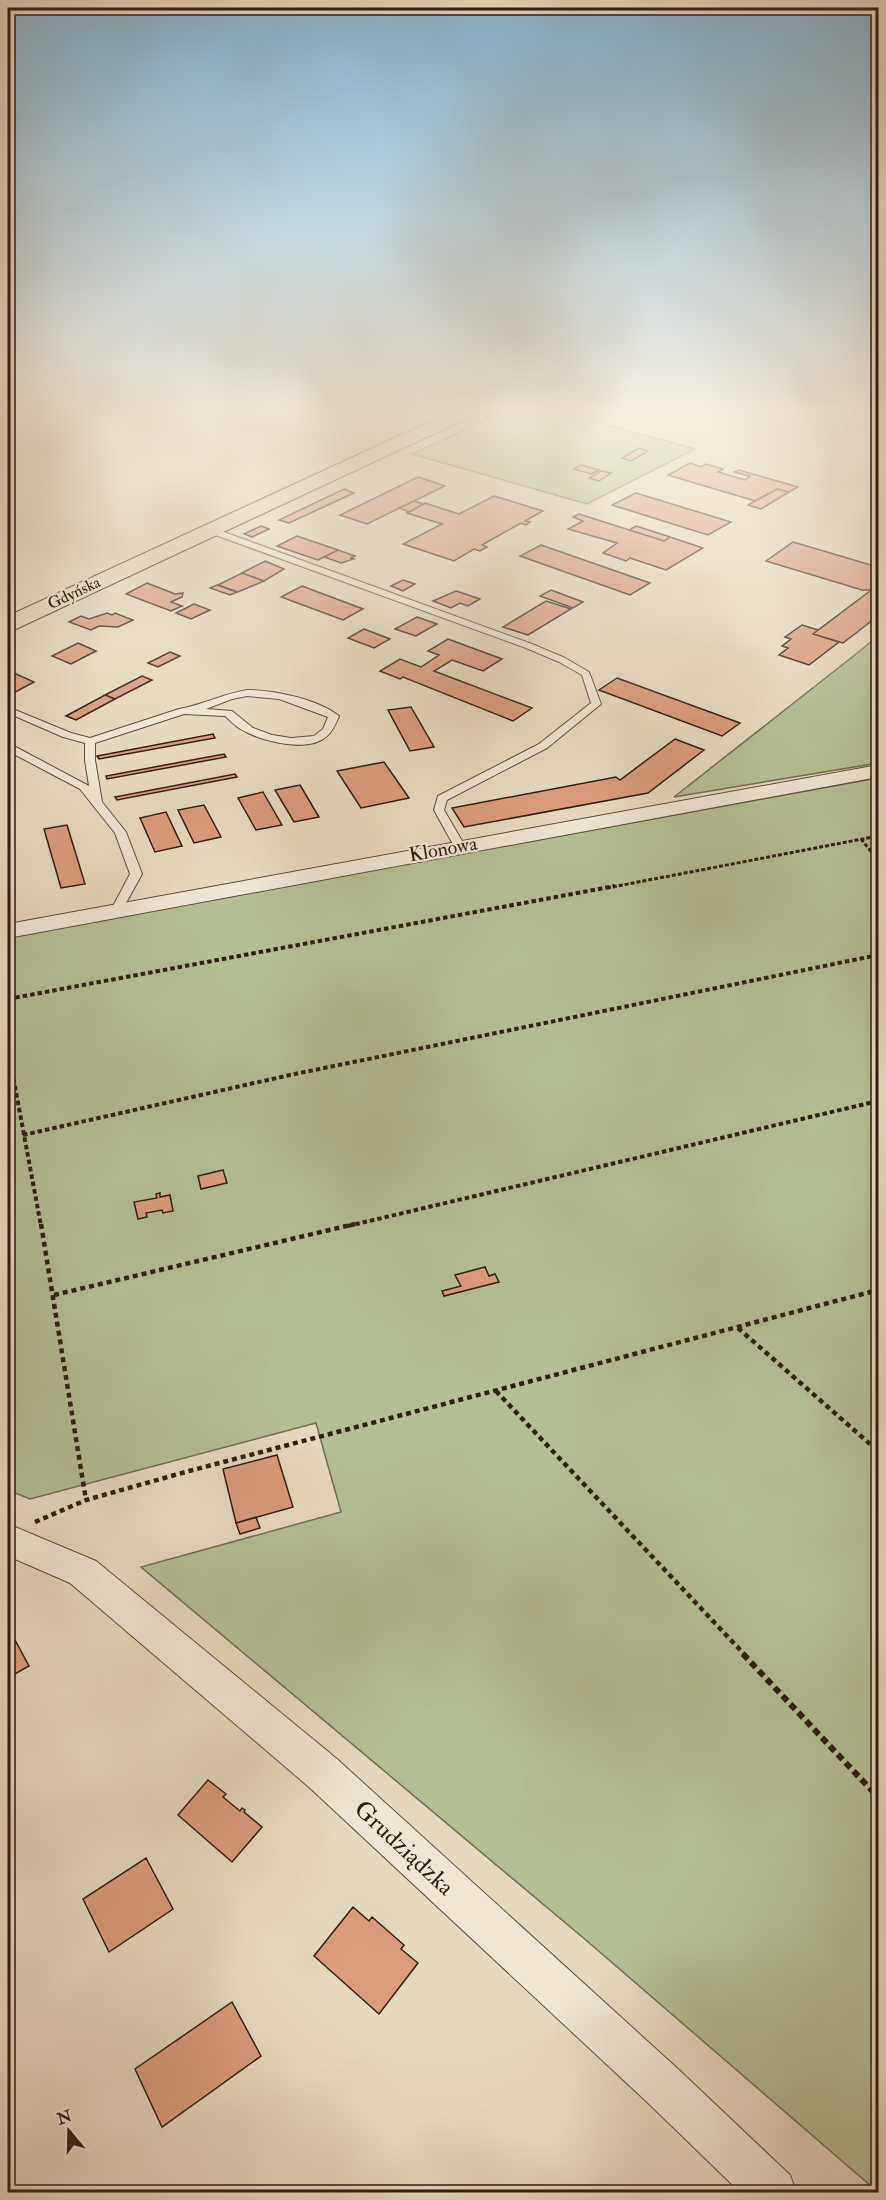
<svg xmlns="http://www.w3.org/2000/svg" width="886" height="2200" viewBox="0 0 886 2200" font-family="'IM FELL Double Pica',serif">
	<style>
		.green { fill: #b4bf92; stroke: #726e52; stroke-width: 1.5 }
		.building { fill: #dc9c7c; stroke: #2f1d13; stroke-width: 1.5 }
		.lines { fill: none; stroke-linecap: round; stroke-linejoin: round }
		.service-casing { stroke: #5d4c3e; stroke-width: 2 }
		.minor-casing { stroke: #5d4c3e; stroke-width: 2 }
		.primary-casing { stroke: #2f1d13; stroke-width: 2 }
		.path-far4 { stroke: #2f1d13; stroke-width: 2; stroke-dasharray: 3 1.5; stroke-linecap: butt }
		.path-far3 { stroke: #2f1d13; stroke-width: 3; stroke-dasharray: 4 2; stroke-linecap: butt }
		.path-far2 { stroke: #2f1d13; stroke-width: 4; stroke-dasharray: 4.5 3; stroke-linecap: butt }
		.path-far1 { stroke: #2f1d13; stroke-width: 4.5; stroke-dasharray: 5 4; stroke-linecap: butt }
		.path { stroke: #2f1d13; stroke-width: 6; stroke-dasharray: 7 4.5; stroke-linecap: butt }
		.service { fill: #efe6d5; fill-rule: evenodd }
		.minor { fill: #efe6d5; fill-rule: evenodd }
		.primary { fill: #e7d9bf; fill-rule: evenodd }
		.labels { text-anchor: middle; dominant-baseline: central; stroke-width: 4.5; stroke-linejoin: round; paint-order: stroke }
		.far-street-label { font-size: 16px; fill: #2f1d13; stroke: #efe6d5 }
		.street-label { font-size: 20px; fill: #2f1d13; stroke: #efe6d5 }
		.near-street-label { font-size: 24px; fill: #2f1d13; stroke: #efe6d5 }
	</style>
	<rect width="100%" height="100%" fill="#e7d9bf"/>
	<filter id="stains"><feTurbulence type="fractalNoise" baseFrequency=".00333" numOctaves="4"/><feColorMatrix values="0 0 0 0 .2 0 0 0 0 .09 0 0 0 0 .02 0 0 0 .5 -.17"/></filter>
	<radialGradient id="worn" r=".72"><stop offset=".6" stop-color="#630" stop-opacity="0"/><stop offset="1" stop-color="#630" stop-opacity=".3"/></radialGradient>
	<path class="green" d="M505 411H556L695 449 587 504 412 454Z
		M878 636V763L674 797 856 654Z
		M878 778V2192L587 1941 141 1567 341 1512 316 1423 30 1499 8 1490V936Z"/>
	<path class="building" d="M639 448 648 451 631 461 622 458Z
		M690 463 701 467 706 464 723 469 718 472 745 480 750 476 734 472 739 470 798 487 789 492 777 489 755 501 668 475Z
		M581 465 599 470 591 474 574 469Z
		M601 471 611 473 599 481 589 478Z
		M418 477 445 486 367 524 340 515Z
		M344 489 354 493 289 523 279 520Z
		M777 489 789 492 761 509 748 505Z
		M636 493 731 522 708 535 612 505Z
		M494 496 543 511 525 521 530 522 526 525 521 523 482 545 487 547 480 551 474 549 454 561 403 544 442 524 407 513 409 512 425 503 459 514Z
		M414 501 424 504 409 512 399 508Z
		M579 514 664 541 670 537 703 548 666 570 630 558 626 561 603 553 617 543 568 529 583 521 573 517Z
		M261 526 269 529 252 537 244 534Z
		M636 526 670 537 664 541 629 530Z
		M297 536 338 550 318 560 277 546Z
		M793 542 878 567V584L870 590H862L766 561Z
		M541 545 650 583 630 595 520 556Z
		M338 550 355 556 351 558 354 559 341 563 324 557Z
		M265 561 284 569 264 581 242 573Z
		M242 573 264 581 238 592 218 585Z
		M403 580 415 584 403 591 391 586Z
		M147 583 175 594 183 593 182 597 171 602 182 606 171 611 126 594Z
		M217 585 237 592 230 595 210 588Z
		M878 585V616L843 643 813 634Z
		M302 586 363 609 343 620 281 597Z
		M551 590 583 602 573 608 540 596Z
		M456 591 480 599 468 606 460 603 451 608 433 601Z
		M546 601 571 609 528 635 503 627Z
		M194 604 210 610 191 619 176 613Z
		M107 613 112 615 115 613 133 620 118 627 99 626 91 630 69 622 81 616 89 619Z
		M417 617 437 624 416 636 395 629Z
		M802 625 818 630 813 634 839 642 809 665 779 655 788 648 782 646 791 639 785 637Z
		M364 629 390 639 374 648 348 638Z
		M448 639 502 659 483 671 452 660 434 671 532 708 513 721 403 677 400 679 380 671 400 659 421 667 439 655 428 651Z
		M78 643 96 651 71 664 52 656Z
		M170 652 180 656 158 667 148 663Z
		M16 674 34 682 8 696V678Z
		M142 676 152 680 115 699 105 695Z
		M617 678 740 723 722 736 599 690Z
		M105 695 115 699 76 720 66 716Z
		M411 707 434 747 410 751 388 710Z
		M213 734 215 738 99 759 97 756Z
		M675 739 704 750 648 793 464 827 452 808 616 777 620 780Z
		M224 754 226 757 107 779 106 776Z
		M384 762 409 798 361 808 337 771Z
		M235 774 237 777 117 800 115 797Z
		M300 785 319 817 294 822 275 790Z
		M263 792 282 825 256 830 238 798Z
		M204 805 221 837 194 843 178 810Z
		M166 812 182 846 155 852 140 818Z
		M67 825 85 884 61 888 44 829Z
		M223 1170 227 1183 201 1189 198 1176Z
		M160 1193V1197L170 1195 173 1211 163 1213 162 1210 146 1213 147 1217 138 1219 134 1202 157 1198 156 1194Z
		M485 1267 489 1276 495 1274 499 1282 444 1296 442 1291 461 1286 455 1275Z
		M277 1455 293 1507 236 1523 223 1469Z
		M256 1517 260 1528 240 1534 236 1523Z
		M8 1627 29 1666 8 1678Z
		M208 1780 226 1794 223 1797 240 1811 242 1808 245 1810 244 1812 262 1827 232 1862 178 1815Z
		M146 1858 173 1909 109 1952 83 1899Z
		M353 1907 369 1921 372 1917 404 1945 401 1949 418 1963 379 2014 314 1956Z
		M232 2002 261 2056 162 2127 135 2069Z"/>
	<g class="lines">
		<defs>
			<path id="service" d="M207 528H213L532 644 565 658 589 672 601 704 547 748 447 800 444 810 465 846 463 848H455L434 810 438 796 539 744 591 703 582 675 559 662 526 648 207 532Z
				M247 690C274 690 318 699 339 716 336 723 333 731 327 736 308 754 259 741 239 728 234 725 230 720 225 716L184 714 95 743V760L102 802 126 832 142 874 121 912H113L111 910 130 874 115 833 80 789 8 751V744L12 745 89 786 85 760V743L63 737 8 713V707L71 733 90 738 179 709C202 705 223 694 247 690ZM247 696 279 699 328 717 323 729 314 736 291 738 272 735 253 728 232 711 206 709 232 699Z"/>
			<path id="minor" d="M878 765V777L8 938V924Z
				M8 1524 96 1561 337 1759 678 2069 790 2175 796 2192H740L646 2101 309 1787 70 1583 8 1556Z"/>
			<path id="primary" d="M453 411H476L474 415 16 629 8 631V616Z"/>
		</defs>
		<use href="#service" class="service-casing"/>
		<use href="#minor" class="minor-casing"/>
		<use href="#primary" class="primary-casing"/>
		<path class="path-far4" d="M485 418 500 411"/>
		<path class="path-far3" d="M861 839 878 860
			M607 888 878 836"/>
		<path class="path-far2" d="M8 999 615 886
			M8 1049 41 1226
			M23 1135 290 1075 878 955
			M348 1226 878 1101"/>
		<path class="path-far1" d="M41 1224 86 1500
			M54 1295 355 1224
			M738 1328 878 1451
			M496 1391 745 1655
			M35 1522 86 1500 189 1471 878 1290"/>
		<path class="path" d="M743 1654 878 1797"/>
		<use href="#service" class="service"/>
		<use href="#minor" class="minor"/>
		<use href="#primary" class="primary"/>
	</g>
	<linearGradient id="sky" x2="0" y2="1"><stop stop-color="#88b6d4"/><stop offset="0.57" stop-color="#f4eee2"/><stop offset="1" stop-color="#f4eee2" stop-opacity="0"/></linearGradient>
	<rect width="886" height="719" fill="url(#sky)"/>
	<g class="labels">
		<g class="far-street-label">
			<text transform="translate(74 593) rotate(-25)">Gdyńska</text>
		</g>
		<g class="street-label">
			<text transform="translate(443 849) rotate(-10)">Klonowa</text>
		</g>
		<g class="near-street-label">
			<text transform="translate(404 1848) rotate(43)">Grudziądzka</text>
		</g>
	</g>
	<rect width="886" height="2200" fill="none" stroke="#e7d9bf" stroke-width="30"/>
	<rect x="9" y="9" width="868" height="2182" fill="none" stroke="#2f1d13" stroke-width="3"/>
	<rect x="15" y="15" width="856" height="2170" fill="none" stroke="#2f1d13" stroke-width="1.5"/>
	<g transform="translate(69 2131) rotate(341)" stroke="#efe6d5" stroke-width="4.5" paint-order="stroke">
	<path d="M0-4.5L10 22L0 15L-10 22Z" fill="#2f1d13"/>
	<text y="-9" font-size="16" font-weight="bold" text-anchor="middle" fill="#2f1d13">N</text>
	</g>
	<rect width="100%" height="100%" filter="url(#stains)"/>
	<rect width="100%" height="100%" fill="url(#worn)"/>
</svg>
